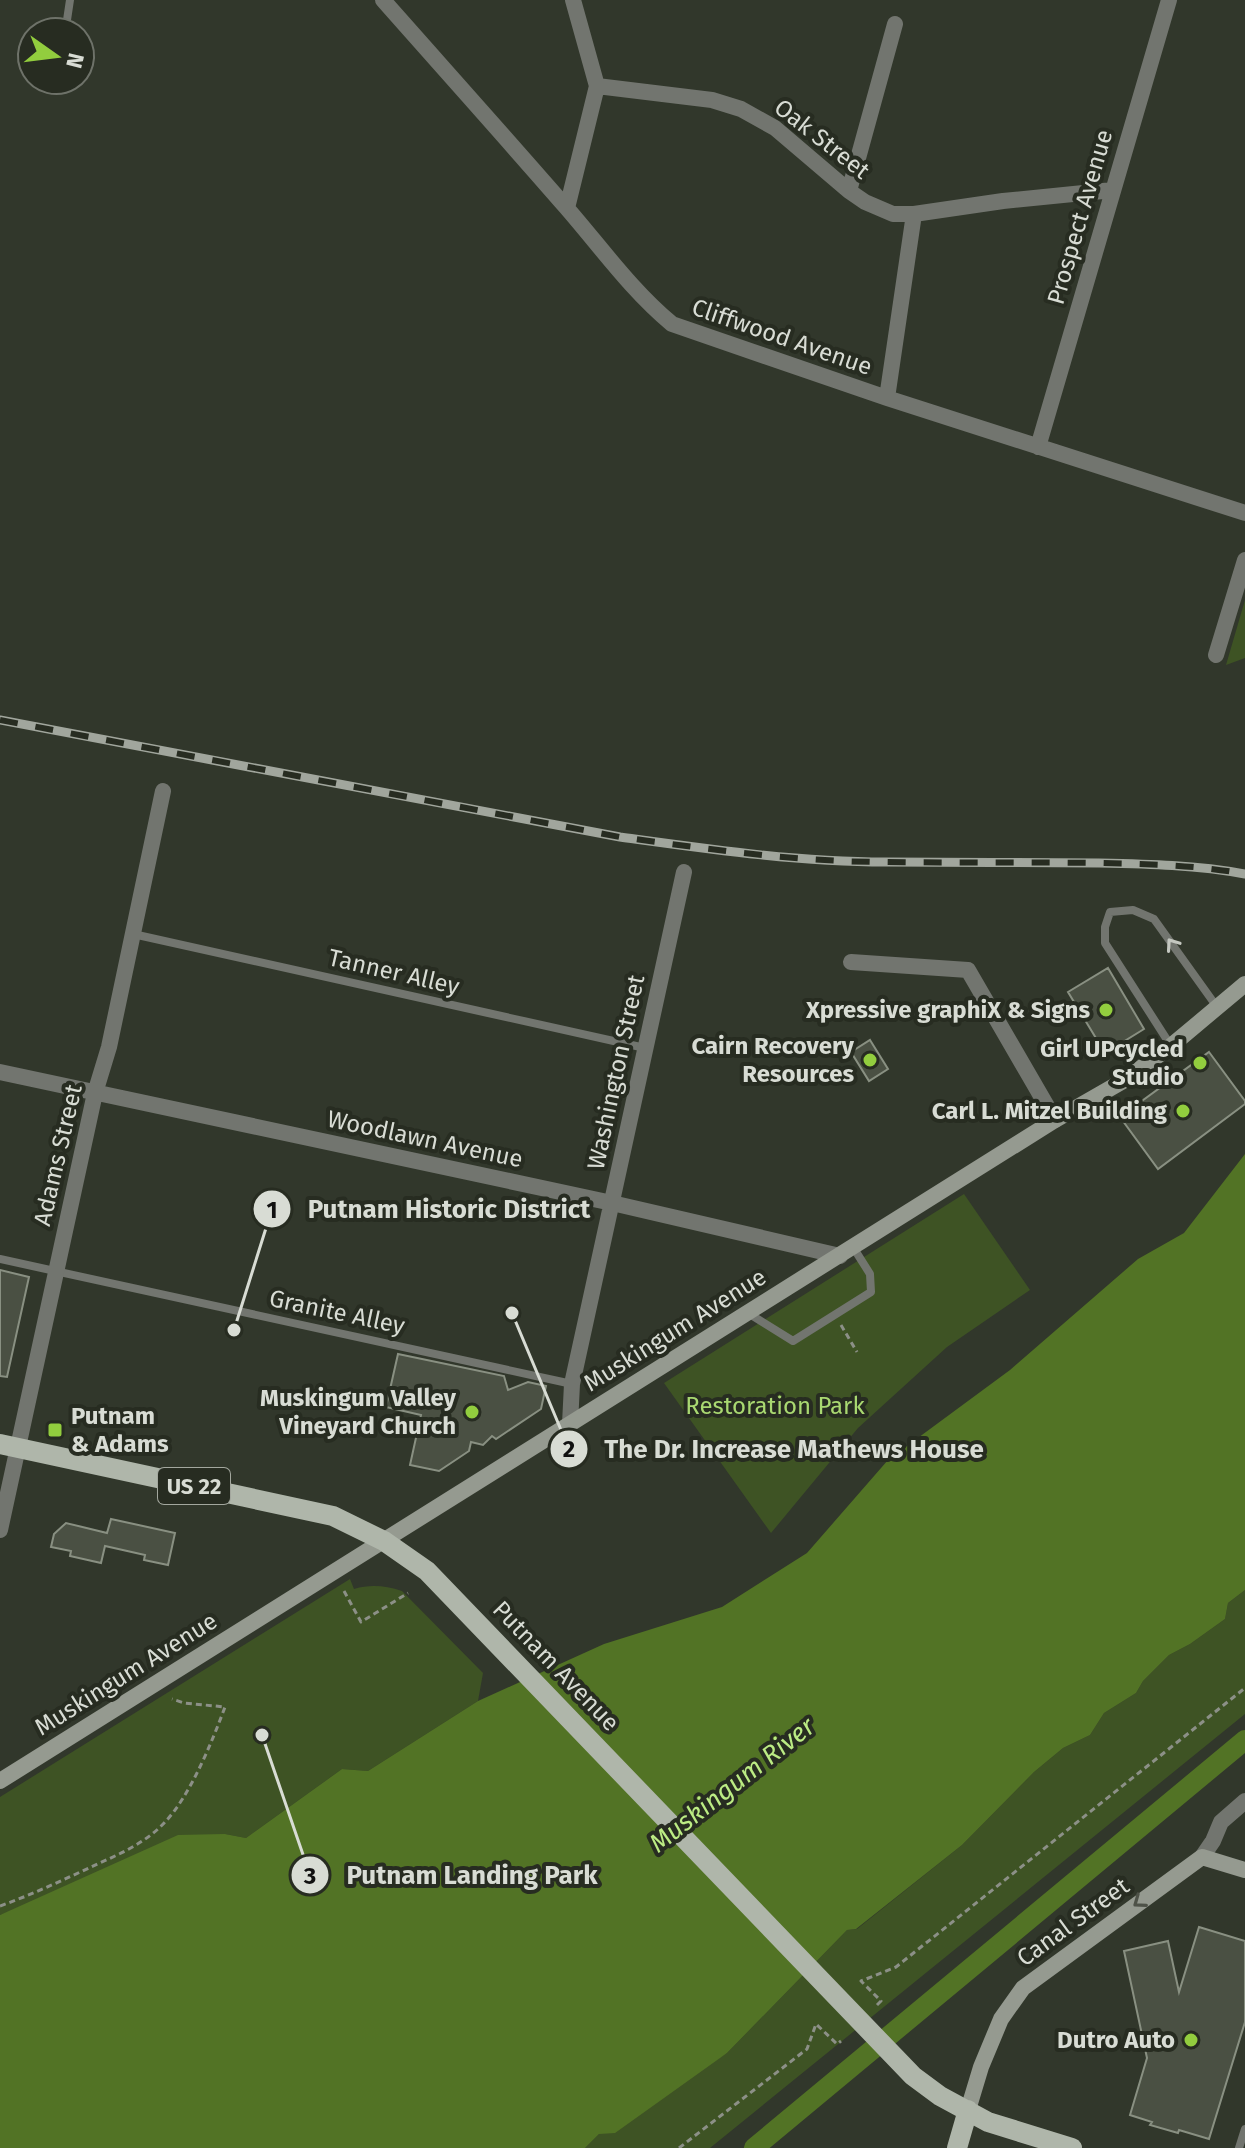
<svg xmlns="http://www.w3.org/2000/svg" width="1245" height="2148" viewBox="0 0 1245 2148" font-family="'Fira Sans',sans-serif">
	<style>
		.green { fill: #3e5324 }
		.water { fill: #527325 }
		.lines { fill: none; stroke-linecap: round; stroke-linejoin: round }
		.canal { stroke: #527325; stroke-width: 20 }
		.building { fill: #4a5043; stroke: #899082; stroke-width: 2 }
		.path { stroke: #8c9087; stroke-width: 3; stroke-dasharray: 6 4; stroke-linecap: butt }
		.lane { stroke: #72756f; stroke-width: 8 }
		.street { stroke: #72756f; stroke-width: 16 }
		.secondary { stroke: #959a90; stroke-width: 16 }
		.primary { stroke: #afb6aa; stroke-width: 20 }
		.rail-casing { stroke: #a1a69d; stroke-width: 9 }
		.rail { stroke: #272c21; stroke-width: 6; stroke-dasharray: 18; stroke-linecap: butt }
		.oneway { stroke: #c4c7c0 }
		.oneway2 { stroke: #4e5248 }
		.poi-dot { fill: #92cd3e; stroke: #272c21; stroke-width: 3 }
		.labels { text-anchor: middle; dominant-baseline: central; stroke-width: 8; stroke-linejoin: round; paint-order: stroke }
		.shield { fill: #272c21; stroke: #a3a79e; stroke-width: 2 }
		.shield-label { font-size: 22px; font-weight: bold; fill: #d8dcd4 }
		.street-label { font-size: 24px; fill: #d8dcd4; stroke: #272c21 }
		.poi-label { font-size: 24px; font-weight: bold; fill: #d8dcd4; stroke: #272c21; text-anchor: end }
		.park-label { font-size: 24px; fill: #a9d871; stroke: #272c21 }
		.water-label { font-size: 26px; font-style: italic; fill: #bcec84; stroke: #272c21 }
		.leader { fill: none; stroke: #d8dcd4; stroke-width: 3 }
		.callout-dot { fill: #d8dcd4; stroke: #272c21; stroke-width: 3 }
		.mark-label { font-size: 24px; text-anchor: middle; font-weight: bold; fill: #111 }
		.callout-label { font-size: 26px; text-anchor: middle; font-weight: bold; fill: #d8dcd4; stroke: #272c21; stroke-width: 8; stroke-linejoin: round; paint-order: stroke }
	</style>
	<rect width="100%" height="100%" fill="#31372b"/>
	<path class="green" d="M1245 600V658L1226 665Z
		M964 1194 1030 1290 947 1347 858 1428 771 1533 664 1383Z
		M350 1579 354 1589C372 1584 385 1586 402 1591L483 1673 478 1701 368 1771 342 1769 246 1838 225 1834 0 1915V1797Z
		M1245 1590V1714L710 2148H585L599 2134 727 2053 847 1930 857 1929 962 1845 1034 1772 1063 1748 1090 1735 1104 1713 1136 1693 1143 1681 1169 1655 1190 1644 1225 1619 1228 1603Z"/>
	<path class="water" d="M1245 1154V1590L1228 1603 1225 1619 1190 1644 1169 1655 1143 1681 1136 1693 1104 1713 1090 1735 1063 1748 1034 1772 962 1845 856 1929 847 1930 727 2053 615 2133 599 2134 585 2148H0V1915L178 1835 225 1834 246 1838 342 1769 368 1771 478 1701 604 1644 722 1607 807 1553 888 1460 1010 1370 1138 1259 1184 1233Z"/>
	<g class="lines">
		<path class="canal" d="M754 2148 1245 1740"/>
	</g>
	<path class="building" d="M1108 968 1144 1029 1105 1053 1068 992Z
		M870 1040 888 1069 869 1081 851 1052Z
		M1209 1052 1245 1101V1104L1158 1169 1120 1117Z
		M0 1270 29 1277 7 1377 0 1376Z
		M398 1354 504 1376 508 1390 528 1382 546 1386 541 1409 496 1439 492 1436 483 1445 471 1442 469 1451 439 1471 410 1465 421 1415 386 1407Z
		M111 1519 175 1533 168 1565 144 1560 145 1555 105 1546 101 1563 70 1556 71 1551 51 1547 54 1534 66 1523 107 1533Z
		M1199 1927 1245 1941V2022L1209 2139 1179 2130 1178 2133 1150 2125 1152 2122 1130 2115 1147 2058 1124 1951 1168 1941 1179 1992Z"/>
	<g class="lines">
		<path class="path" d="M841 1325 857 1352
			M344 1591 361 1622 408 1593
			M0 1906C31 1895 61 1881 91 1867 117 1855 145 1844 165 1822 190 1796 212 1742 225 1707L184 1703 172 1699
			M877 2005 881 2001 861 1981 896 1967 1245 1688
			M679 2148 807 2049 816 2024 837 2044 841 2041"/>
		<path class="lane" d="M67 20 70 0
			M133 934 645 1048
			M1171 1046 1105 943V927L1110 912 1133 910 1154 919 1217 1007
			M0 1259 572 1384
			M748 1313 793 1341 871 1292 870 1274 853 1247
			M1239 2148 1245 2129"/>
		<path class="street" d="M383 0C444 69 505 137 565 206 600 246 631 290 672 324L887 398 1245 513
			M597 86 712 100 741 109 775 128 849 191 865 202 893 214H914L1003 201 1113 190
			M849 191 895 24
			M567 208 597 86 573 0
			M887 398 914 214
			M1038 447 1169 0
			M1216 655 1245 560
			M851 962 968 970 1055 1120
			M0 1072 612 1203 840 1256
			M570 1424 572 1384 684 872
			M0 1530 95 1093 109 1047 163 791
			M1202 1857 1213 1841 1221 1822 1245 1801"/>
		<path class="secondary" d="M0 1781 1055 1120 1123 1081 1171 1046 1245 984
			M968 2110 981 2067 1001 2019 1023 1988 1202 1857 1245 1870"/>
		<path class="primary" d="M0 1444 333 1516 384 1541 427 1571 913 2076 940 2096 988 2122 1072 2148
			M957 2148 968 2110"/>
		<defs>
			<path id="rail" d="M0 720 620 837C708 849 797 862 886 862 957 863 1028 862 1099 863 1148 864 1197 865 1245 874"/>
		</defs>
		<use href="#rail" class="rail-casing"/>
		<use href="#rail" class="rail"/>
	</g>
	<defs><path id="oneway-chevron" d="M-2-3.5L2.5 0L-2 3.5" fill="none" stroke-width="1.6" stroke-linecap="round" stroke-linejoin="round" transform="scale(2)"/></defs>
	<use class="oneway" href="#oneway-chevron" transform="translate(1172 944) rotate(-125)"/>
	<use class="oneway2" href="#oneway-chevron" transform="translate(1139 1902) rotate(144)"/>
	<g class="poi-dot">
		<circle cx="1106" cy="1010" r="8"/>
		<circle cx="870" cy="1060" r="8"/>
		<circle cx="1200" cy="1063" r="8"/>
		<circle cx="1183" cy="1111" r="8"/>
		<circle cx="472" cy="1412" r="8"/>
		<rect x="47" y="1422" width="16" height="16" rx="4"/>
		<circle cx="1191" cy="2040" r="8"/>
	</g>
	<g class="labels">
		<rect class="shield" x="158" y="1468" width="72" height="36" rx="6"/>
		<g class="shield-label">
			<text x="194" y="1486">US 22</text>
		</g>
		<g class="street-label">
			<text transform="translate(822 139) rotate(38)">Oak Street</text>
			<text transform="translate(1080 217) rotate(-74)">Prospect Avenue</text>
			<text transform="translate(782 337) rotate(19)">Cliffwood Avenue</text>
			<text transform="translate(394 972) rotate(13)">Tanner Alley</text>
			<text transform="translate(616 1072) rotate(-78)">Washington Street</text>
			<text transform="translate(425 1139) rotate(12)">Woodlawn Avenue</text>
			<text transform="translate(58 1155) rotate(-77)">Adams Street</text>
			<text transform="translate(337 1312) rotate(12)">Granite Alley</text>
			<text transform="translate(675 1330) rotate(-32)">Muskingum Avenue</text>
			<text transform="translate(556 1666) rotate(46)">Putnam Avenue</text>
			<text transform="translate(126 1674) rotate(-32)">Muskingum Avenue</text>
			<text transform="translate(1073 1922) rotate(-36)">Canal Street</text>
		</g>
		<g class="poi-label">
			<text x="1090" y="1010">Xpressive graphiX &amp; Signs</text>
			<text x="854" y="1046">Cairn Recovery<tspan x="854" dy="28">Resources</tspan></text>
			<text x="1184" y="1049">Girl UPcycled<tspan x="1184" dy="28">Studio</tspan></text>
			<text x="1167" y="1111">Carl L. Mitzel Building</text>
			<text x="456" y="1398">Muskingum Valley<tspan x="456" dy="28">Vineyard Church</tspan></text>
			<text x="71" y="1416" text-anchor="start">Putnam<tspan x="71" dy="28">&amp; Adams</tspan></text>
			<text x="1175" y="2040">Dutro Auto</text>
		</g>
		<g class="park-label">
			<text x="775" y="1406">Restoration Park</text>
		</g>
		<g class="water-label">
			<text transform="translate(732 1785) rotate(-38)">Muskingum River</text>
		</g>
	</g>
	<path class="leader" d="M234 1330L272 1209M512 1313L569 1449M262 1735L310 1875"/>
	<g class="callout-dot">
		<circle cx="234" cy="1330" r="8"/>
		<circle cx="512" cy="1313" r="8"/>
		<circle cx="262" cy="1735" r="8"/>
		<circle cx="272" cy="1209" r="20"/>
		<circle cx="569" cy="1449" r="20"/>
		<circle cx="310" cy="1875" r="20"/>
	</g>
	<g class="mark-label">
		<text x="272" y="1218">1</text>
		<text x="569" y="1457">2</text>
		<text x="310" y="1884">3</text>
	</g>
	<g class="callout-label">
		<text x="449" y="1218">Putnam Historic District</text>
		<text x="794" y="1458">The Dr. Increase Mathews House</text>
		<text x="472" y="1884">Putnam Landing Park</text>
	</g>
	<g transform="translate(56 56) rotate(104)"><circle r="38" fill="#272c21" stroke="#6e7269" stroke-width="2"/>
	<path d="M0-6L14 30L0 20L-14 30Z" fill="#92cd3e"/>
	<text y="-12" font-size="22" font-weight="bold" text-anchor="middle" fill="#d8dcd4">N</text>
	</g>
</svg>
